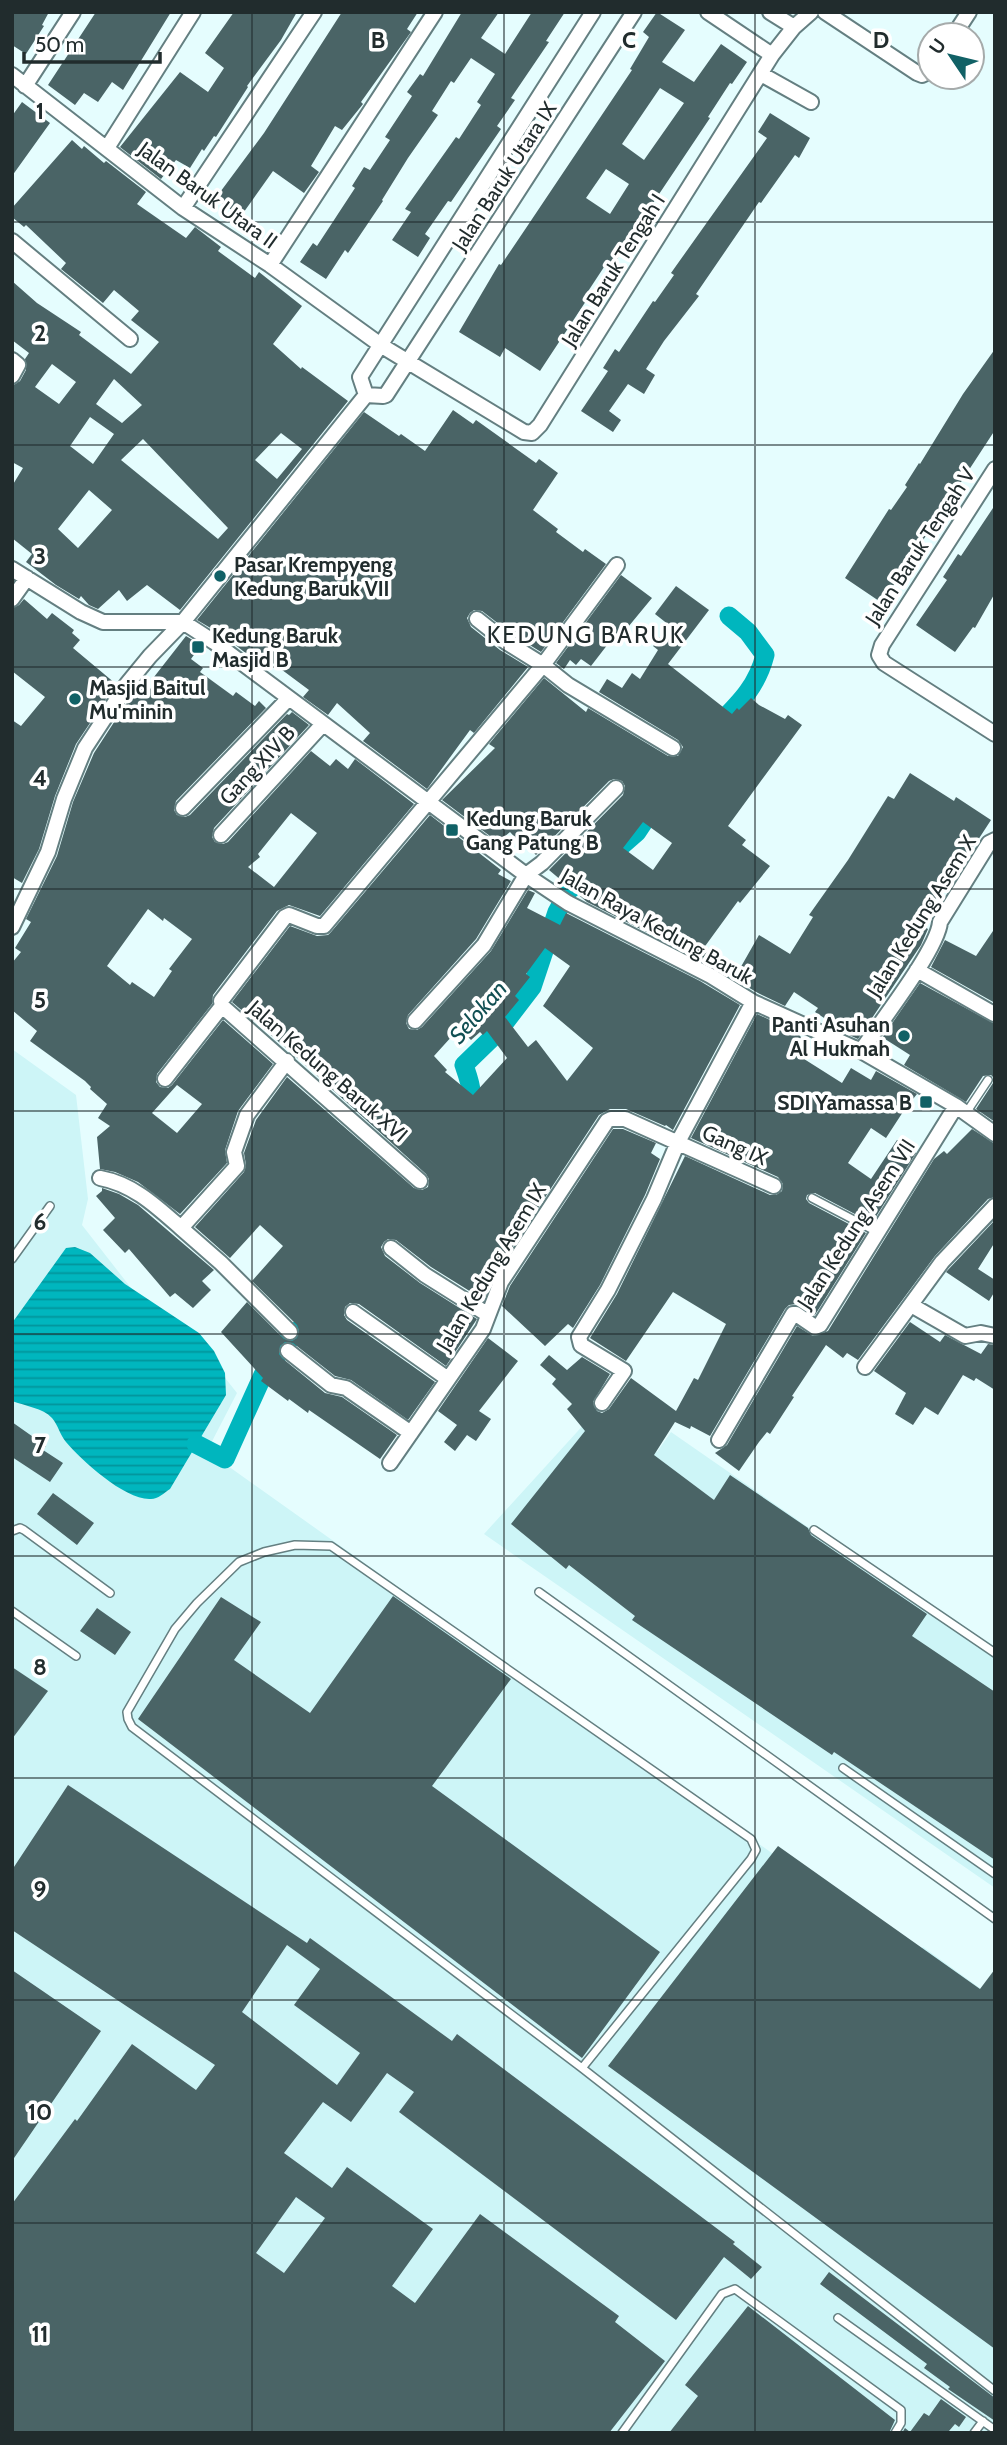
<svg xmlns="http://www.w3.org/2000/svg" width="1007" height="2445" viewBox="0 0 1007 2445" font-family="Cabin,sans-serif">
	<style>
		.built { fill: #cdf5f7 }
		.water { fill: url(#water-rules) }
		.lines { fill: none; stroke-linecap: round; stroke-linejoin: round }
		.canal { stroke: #00b6be; stroke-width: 19 }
		.building { fill: #4a6466; fill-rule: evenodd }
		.service-casing { stroke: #647f81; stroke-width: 10 }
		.minor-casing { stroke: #647f81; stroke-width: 18 }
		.service { stroke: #fff; stroke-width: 7 }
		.minor { stroke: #fff; stroke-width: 14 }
		.grid { fill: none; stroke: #212c2d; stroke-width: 2; stroke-opacity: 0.55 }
		.poi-dot { fill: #116166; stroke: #fff; stroke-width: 2.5 }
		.labels { text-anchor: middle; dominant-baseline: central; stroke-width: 7; stroke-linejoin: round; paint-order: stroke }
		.street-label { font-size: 21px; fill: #212c2d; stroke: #fff }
		.poi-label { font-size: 21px; font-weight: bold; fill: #212c2d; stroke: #fff; text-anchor: start }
		.water-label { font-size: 23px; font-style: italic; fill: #114f53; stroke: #fff }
		.quarter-label { font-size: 24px; letter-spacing: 2px; fill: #212c2d; stroke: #fff }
		.grid-label { font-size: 23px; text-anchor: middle; font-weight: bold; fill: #212c2d; stroke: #fff; stroke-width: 7; stroke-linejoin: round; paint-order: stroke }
	</style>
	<defs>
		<pattern id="water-rules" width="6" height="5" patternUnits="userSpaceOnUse" patternTransform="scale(1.75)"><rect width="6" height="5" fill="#00b6be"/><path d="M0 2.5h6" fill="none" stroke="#02949b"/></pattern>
	</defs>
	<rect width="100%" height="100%" fill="#e5fdfe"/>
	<path class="built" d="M12 1049 76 1095 88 1199 82 1225 142 1302 192 1336 237 1393 207 1451 915 1955 923 1947 995 1999V2433H12Z
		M597 1410 657 1452 671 1432 995 1657V1888L484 1534Z"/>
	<path class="water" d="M75 1247 90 1253 125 1284 199 1333 214 1351 225 1373 226 1395 170 1489C164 1493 158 1499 151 1499 126 1501 81 1460 66 1442 60 1435 58 1425 52 1418 43 1408 25 1406 12 1401V1323L66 1248Z"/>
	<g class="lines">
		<path class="canal" d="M711 732C736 706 756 690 765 655L748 632 729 616
			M613 853 637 832 657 802
			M462 1118C476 1097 472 1088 464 1065L496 1034 532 987 557 912 569 890 590 873
			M196 1444 225 1459 263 1375 287 1342 318 1311"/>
	</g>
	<path class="building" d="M12 12H49L42 25 44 26 26 54 12 45Z
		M96 12H171L123 90 112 82 98 102 84 93 75 105 48 85Z
		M234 12H297L281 40 247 86 248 87 216 137 214 136 204 151 202 149 190 168 176 160 161 179 120 147 180 72 208 92 224 68 205 53Z
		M342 12H418L407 29 411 32 361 102 363 104 342 130 335 126 311 166 319 172 304 193 273 171 241 216 215 199 264 133Z
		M462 12H499L481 38 505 54 532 12H565L546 41 549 42 511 98 515 100 497 126 501 129 451 202 448 201 425 234 430 238 418 257 392 240 411 212 405 209 456 137 459 139 481 105 477 102 495 74 471 58 454 83 451 81 432 111 438 115 408 158 382 200 383 201 348 253 345 250 326 279 300 262 313 243 317 246 355 188 352 186 364 167 370 170 390 140 385 137 412 96 407 92 420 74 423 76Z
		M657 12 685 30 662 62 694 82 721 44 747 62 732 84 730 83 708 117 710 118 639 224 637 223 619 249 622 251 610 271 604 267 583 299 586 301 540 371 505 348 500 357 459 332 499 264 501 265 522 234 632 70 630 69 649 37 643 32ZM660 88 684 103 644 160 622 144ZM606 169 629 184 610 214 586 198Z
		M22 102 50 123 12 176V116Z
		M770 113 810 138 799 158 795 155 761 203 759 202 696 294 699 296 664 341 646 369 655 375 644 394 628 384 609 411 621 420 613 432 581 411 608 371 603 368 615 349 619 352 653 301 655 302 674 275 671 273 767 138 758 132Z
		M72 140 82 149 84 146 104 163 106 161 146 192 137 204 160 220 186 238 195 227 221 247 218 251 255 278 259 272 302 306 273 344 301 369 302 367 348 401 180 610 147 585 127 601 119 590 98 609 89 605 81 596 79 599 56 585 26 562 32 554 12 538V486L23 468 12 462V386L20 381 26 370 25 359 29 353 12 340V281L37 303 81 332 79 335 131 374 159 342 131 320 139 311 114 290 103 303 61 269 66 263 26 225 24 227 12 217V208ZM52 364 76 382 59 404 35 387ZM114 379 142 405 122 423 96 404ZM90 417 114 434 93 464 70 446ZM281 433 302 449 277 479 255 460ZM143 439 228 528 218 539 121 460ZM89 490 112 510 78 548 58 529Z
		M995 349V430L882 603 845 578 889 509 891 510 907 487 905 485 919 463 920 464 963 394Z
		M453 410 473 424 476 420 536 463 539 459 558 473 533 510 558 529 556 532 583 552 585 549 606 564 541 652 512 634 482 611 474 610 470 613 467 618 471 627 500 650 528 667 474 733 470 730 427 789 363 741 370 733 337 703 328 715 303 697 309 690 262 655 257 662 224 636 197 620 364 412 399 436 401 434 425 451Z
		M995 505V593L975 628 973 627 955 652 916 625 947 580 943 577 958 554 961 556Z
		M621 575 652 598 619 638 618 636 610 646 608 644 591 666 581 659 576 665 570 660 564 669 556 663Z
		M676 586 709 610 668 664 732 714 737 708 739 710 751 698 759 705 785 719 788 715 802 725 728 826 746 840 742 845 770 866 740 903 738 901 703 949 707 952 702 960 587 902 549 870 623 795 625 786 622 781 614 779 609 781 536 855 526 845 524 847 510 832 498 842 442 800 495 748 489 744 544 678 586 712 588 708 668 756H678L683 747 678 740 599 692 607 679 622 688 632 673 640 679 658 650 653 646 669 625 655 614ZM643 822 672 843 653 870 623 848Z
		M24 599 47 619 52 613 74 630 72 633 80 640 73 648 116 684 76 744 55 796 39 849 22 883 12 877V720L21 726 45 697 12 671V608L19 605Z
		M186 636 201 645 191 659 203 668 200 672 233 696 236 692 255 706 259 701 266 708 176 801 174 810 177 815 185 817 190 815 287 714 289 715 292 712 309 725 214 828 212 837 215 842 223 844 228 842 311 751 330 766 336 759 348 769 355 759 414 804 320 916 289 905 277 911 213 995 212 1004 157 1074 156 1082 160 1087 168 1088 172 1085 223 1020 273 1064 238 1111 225 1150 227 1163 180 1214 138 1182 115 1172 100 1169 97 1137 110 1126 98 1118 107 1104 90 1089 91 1087 85 1081 30 1041 37 1031 12 1010V963L21 952 15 948 31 922 26 919 57 856 73 802 94 753 135 690 142 681 151 689 158 681 154 677ZM291 813 317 833 274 887 248 867 260 857 258 854ZM148 909 163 921 164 918 192 939 169 969 172 971 154 997 132 982 130 985 107 966ZM177 1085 202 1104 177 1133 152 1113Z
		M910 773 954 801 956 797 991 820 963 863 961 862 949 878 920 924 928 929 921 945 858 1039 840 1031 841 1029 815 1012 818 1008 794 992 785 1006 758 993 734 979 759 935 790 954 813 917 809 915 848 860 888 796 894 799Z
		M430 815 501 870 498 874 511 881 476 939 408 1015 406 1023 409 1029 417 1030 422 1027 491 951 528 890 535 893 527 908 560 925 566 913 700 981 740 1005 673 1130 666 1125 665 1126 626 1109H610L599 1115 493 1277 484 1300 431 1267 396 1240 388 1239 384 1242 381 1247 385 1256 420 1283 477 1319 446 1366 359 1304 350 1303 345 1307 344 1315 347 1320 435 1382 408 1420 351 1380 335 1376 293 1343 285 1342 280 1346 279 1354 282 1358 325 1393 342 1397 397 1435 380 1459 309 1410 308 1413 289 1399 288 1401 261 1381 263 1378 221 1332 247 1302 284 1339 292 1341 297 1338 299 1330 297 1325 252 1281 283 1246 260 1225 230 1258 195 1227 244 1172 246 1165 244 1153 256 1120 287 1077 414 1188 422 1190 428 1187 429 1179 426 1174 293 1054 232 1002 290 926 317 936 328 935 331 932ZM545 948 570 966 543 1006 593 1048 567 1081 536 1040 528 1047 505 1017 519 1000 515 996 530 977 526 974ZM487 1031 507 1058 473 1095 445 1072 447 1070 434 1056 453 1035 461 1042 467 1036 471 1040 480 1032 483 1035Z
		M995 928V1003L931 967 945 940 976 956Z
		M920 983 995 1024V1122L976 1109 993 1083 994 1078 991 1075 983 1076 966 1102 904 1065 910 1055 885 1039 878 1050 875 1048Z
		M757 1014 796 1032 801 1037 793 1052 842 1083 851 1068 871 1080 876 1071 917 1094 913 1099 912 1098 886 1138 871 1128 848 1163 871 1179 897 1140 916 1153 872 1223 815 1193 807 1195 806 1199 809 1203 866 1233 815 1315 797 1304 789 1305 785 1309 710 1436 691 1426 690 1429 675 1422 654 1455 714 1500 730 1475 808 1528 811 1535 927 1614 912 1636 995 1692V1860L834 1752 832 1755 632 1620 635 1616 569 1565 566 1569 511 1524 585 1431 567 1409 572 1404 552 1384 556 1379 540 1365 549 1355 567 1370 582 1357 610 1374 593 1402 597 1411 602 1413 609 1409 631 1378 676 1411 694 1378 698 1380 726 1324 673 1292 626 1361 590 1338 617 1294 685 1156 770 1195H776L782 1191 783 1184 778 1177 691 1138Z
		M613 1129H623L656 1143 651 1153 660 1159 645 1195 600 1285 573 1328 568 1324 545 1346 502 1306 510 1286Z
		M972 1129 995 1144V1197L988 1199 935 1256 858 1360 847 1353 843 1358 826 1345 792 1396 794 1397 770 1434 767 1432 759 1442 739 1471 715 1453 727 1445 797 1326 813 1336 828 1331 934 1159 944 1151 947 1154Z
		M102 1188 119 1194 138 1205 214 1270 202 1281 211 1290 193 1308 175 1293 170 1297 129 1249 125 1253 103 1230 115 1218 96 1196 102 1191Z
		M995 1220V1242L978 1269 995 1280V1291L989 1301 946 1272Z
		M910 1322 940 1342 945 1335 981 1354 988 1344 995 1345V1390L976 1378 974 1381 963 1375 938 1415 925 1407 913 1425 895 1414 906 1393 874 1371Z
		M488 1338 518 1361 479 1411 491 1419 476 1441 467 1435 455 1451 444 1442 457 1425 438 1411Z
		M12 1422 46 1446 43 1450 63 1463 50 1482 12 1457Z
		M53 1493 94 1523 77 1545 37 1514Z
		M393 1596 511 1679 432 1786 660 1952 582 2058 138 1719 221 1597 261 1622 234 1660 310 1713Z
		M97 1608 131 1632 115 1655 80 1631Z
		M12 1667 48 1691 12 1739Z
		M68 1785 307 1943 310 1938 452 2041 457 2034 735 2242 733 2244 762 2267 751 2279 724 2257 676 2320 399 2112 414 2092 387 2073 351 2122 323 2102 284 2153 332 2188 347 2167 433 2229 392 2286 415 2303 480 2214 619 2316 615 2322 665 2361 609 2433H12V2204L75 2119 77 2121 132 2044 196 2090 215 2065 12 1930V1870ZM287 1945 320 1969 294 2005 360 2053 337 2085 242 2012ZM296 2197 325 2218 284 2273 256 2253Z
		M778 1846 980 1989 995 1969V2349L608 2066Z
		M12 1970 101 2031 12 2161Z
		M829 2272 995 2398V2421L948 2389 950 2387 924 2368 927 2364 820 2284Z
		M748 2306 895 2420 889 2433H669L698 2396 685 2385Z
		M941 2399 966 2417 959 2427 955 2424 949 2431 951 2433H902L905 2428 910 2432 924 2413 929 2416Z"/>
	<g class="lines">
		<defs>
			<path id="service" d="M966 1113 988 1080
				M812 1198 877 1232
				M12 1259 50 1206
				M814 1530 995 1653
				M12 1531 20 1528 24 1530 110 1593
				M539 1592 995 1919
				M12 1611 76 1656
				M843 1768 995 1874
				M582 2068 751 1859 756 1850 751 1839 331 1546 295 1545 264 1552 239 1562 197 1603 175 1629 127 1712 128 1719 132 1727 582 2068 995 2391
				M838 2318 995 2430
				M622 2433 722 2294 735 2289 901 2410V2423L895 2433
				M974 2433 983 2421"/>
			<path id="minor" d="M708 12 772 55
				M770 12 794 27
				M825 12 917 73 922 75 930 71
				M954 35 969 12
				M761 74 811 102
				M12 75 183 208 270 265 382 346 524 432 532 433 540 425 772 55 794 27 811 12
				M25 86 73 12
				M107 148 193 12
				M183 208 314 12
				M12 241 130 339
				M270 265 435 12
				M12 360 18 365 12 376
				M366 395 383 396 386 395 634 12
				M366 395 360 377 593 12
				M995 469 882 645 879 655 884 663 995 734
				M12 569 81 612 103 622H183L214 642 526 875 568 903 711 976 753 1002 861 1051 956 1106 995 1134
				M12 599 27 578
				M477 619 506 642 543 665 568 685 673 748
				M183 808 289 698
				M221 835 323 724
				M12 927 48 852 64 799 85 748 127 684 150 656 183 622 366 395
				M917 970 994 1014
				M415 1021 484 945 526 875 542 863 616 788
				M861 1051C879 1024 938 949 940 922L989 843 995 840
				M287 1061 247 1115 234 1152 237 1166 181 1228 221 1263 290 1332
				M165 1079 222 1006
				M100 1178C133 1184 156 1206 181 1228
				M420 1181 222 1006 221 1001 285 917 289 915 317 926H324L543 665 617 565
				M391 1248 425 1275 487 1314
				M911 1305 965 1336 981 1333 995 1336
				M353 1312 448 1379
				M288 1351 331 1385 346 1388 411 1433
				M865 1367 942 1262 995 1206
				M602 1403 624 1371 581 1345 579 1337 608 1290 654 1199 678 1142 753 1002
				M719 1440 793 1314H796L815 1327 820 1325 956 1106
				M390 1463 483 1329 501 1282 607 1121 611 1119H625L774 1186"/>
		</defs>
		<use href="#service" class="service-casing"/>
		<use href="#minor" class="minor-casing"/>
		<use href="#service" class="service"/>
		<use href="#minor" class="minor"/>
	</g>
	<path class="grid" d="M252 12V2433M504 12V2433M755 12V2433M12 222H995M12 445H995M12 667H995M12 889H995M12 1111H995M12 1334H995M12 1556H995M12 1778H995M12 2000H995M12 2223H995"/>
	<g class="poi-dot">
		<circle cx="220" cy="576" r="7"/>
		<rect x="191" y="640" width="14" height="14" rx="3.5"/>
		<circle cx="75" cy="699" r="7"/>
		<rect x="445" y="823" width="14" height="14" rx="3.5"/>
		<circle cx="904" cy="1036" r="7"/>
		<rect x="919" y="1095" width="14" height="14" rx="3.5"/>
	</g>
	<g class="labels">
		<g class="street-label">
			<text transform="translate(504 176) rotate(-57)">Jalan Baruk Utara IX</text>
			<text transform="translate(208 195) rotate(36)">Jalan Baruk Utara II</text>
			<text transform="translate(613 270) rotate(-58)">Jalan Baruk Tengah I</text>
			<text transform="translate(920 546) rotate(-57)">Jalan Baruk Tengah V</text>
			<text transform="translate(257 765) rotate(-47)">Gang XIV B</text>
			<text transform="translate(921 916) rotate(-58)">Jalan Kedung Asem X</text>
			<text transform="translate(657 926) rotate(29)">Jalan Raya Kedung Baruk</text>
			<text transform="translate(328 1071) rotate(41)">Jalan Kedung Baruk XVI</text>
			<text transform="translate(735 1145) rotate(24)">Gang IX</text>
			<text transform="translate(856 1224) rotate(-57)">Jalan Kedung Asem VII</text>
			<text transform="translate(491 1267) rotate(-59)">Jalan Kedung Asem IX</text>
		</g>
		<g class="poi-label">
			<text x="234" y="564">Pasar Krempyeng<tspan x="234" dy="24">Kedung Baruk VII</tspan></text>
			<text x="212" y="635">Kedung Baruk<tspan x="212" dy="24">Masjid B</tspan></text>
			<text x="89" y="687">Masjid Baitul<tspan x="89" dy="24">Mu'minin</tspan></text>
			<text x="466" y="818">Kedung Baruk<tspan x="466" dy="24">Gang Patung B</tspan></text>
			<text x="890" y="1024" text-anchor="end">Panti Asuhan<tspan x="890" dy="24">Al Hukmah</tspan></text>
			<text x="912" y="1102" text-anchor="end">SDI Yamassa B</text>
		</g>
		<g class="water-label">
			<text transform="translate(478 1012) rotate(-49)">Selokan</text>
		</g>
		<g class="quarter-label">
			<text x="586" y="634">KEDUNG BARUK</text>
		</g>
	</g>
	<g class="grid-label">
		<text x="378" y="48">B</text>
		<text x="629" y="48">C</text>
		<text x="881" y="48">D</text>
		<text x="40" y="119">1</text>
		<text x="40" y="341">2</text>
		<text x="40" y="564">3</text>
		<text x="40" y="786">4</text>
		<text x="40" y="1008">5</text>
		<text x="40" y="1230">6</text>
		<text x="40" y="1453">7</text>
		<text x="40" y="1675">8</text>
		<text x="40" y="1897">9</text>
		<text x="40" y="2120">10</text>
		<text x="40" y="2342">11</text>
	</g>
	<rect width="1007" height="2445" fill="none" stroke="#212c2d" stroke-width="28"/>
	<g transform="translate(951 56) rotate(305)"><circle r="33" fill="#ffffff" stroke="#a6abab" stroke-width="2"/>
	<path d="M0-5L12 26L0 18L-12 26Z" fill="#116166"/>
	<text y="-10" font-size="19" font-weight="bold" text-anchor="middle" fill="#212c2d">U</text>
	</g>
	<path d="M24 52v10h136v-10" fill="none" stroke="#212c2d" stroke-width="3.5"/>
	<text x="35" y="52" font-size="21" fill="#212c2d" stroke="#ffffff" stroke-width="5" paint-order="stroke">50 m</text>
</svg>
